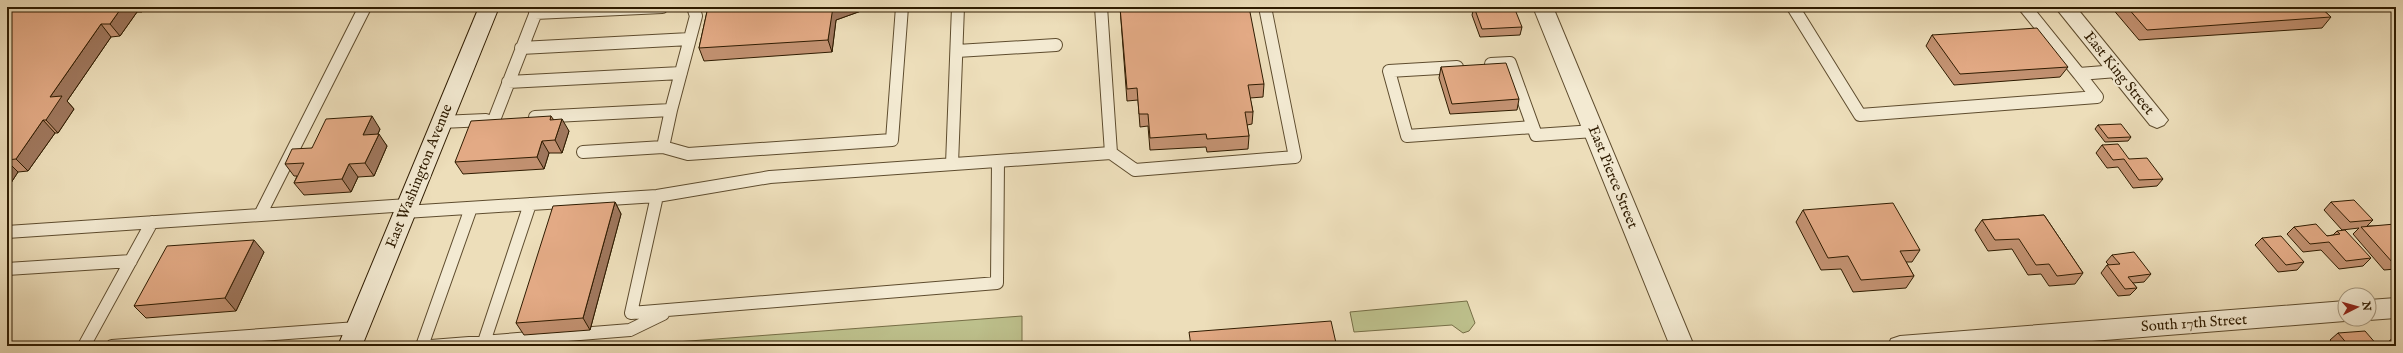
<svg xmlns="http://www.w3.org/2000/svg" width="2403" height="353" viewBox="0 0 2403 353" font-family="'IM FELL English',serif">
	<style>
		.green { fill: #bdc08c; stroke: #766e46 }
		.lines { fill: none; stroke-linecap: round; stroke-linejoin: round }
		.lane-casing { stroke: #5e4c2e; stroke-width: 14 }
		.street-casing { stroke: #5e4c2e; stroke-width: 2 }
		.secondary-casing { stroke: #2e1b00; stroke-width: 2 }
		.lane { stroke: #f3ead2; stroke-width: 12 }
		.street { fill: #f3ead2; fill-rule: evenodd }
		.secondary { fill: #f3ead2; fill-rule: evenodd }
		.wall { fill: #c39272; stroke: #2e1b00 }
		.shaded-wall { fill: #9f775d; stroke: #2e1b00 }
		.building { fill: #e3aa85; stroke: #2e1b00 }
		.labels { text-anchor: middle; dominant-baseline: central; stroke-width: 4; stroke-linejoin: round; paint-order: stroke }
		.street-label { font-size: 15px; fill: #2e1b00; stroke: #f3ead2 }
	</style>
	<rect width="100%" height="100%" fill="#eddeba"/>
	<filter id="stains"><feTurbulence type="fractalNoise" baseFrequency=".005" numOctaves="4"/><feColorMatrix values="0 0 0 0 .2 0 0 0 0 .09 0 0 0 0 .02 0 0 0 .5 -.17"/></filter>
	<radialGradient id="worn" r=".72"><stop offset=".6" stop-color="#630" stop-opacity="0"/><stop offset="1" stop-color="#630" stop-opacity=".3"/></radialGradient>
	<path class="green" d="M1467 301 1475 323 1469 331 1463 333 1452 325 1354 332 1350 312Z
		M1022 316V346H623Z"/>
	<g class="lines">
		<defs>
			<path id="lane" d="M1101 7 1111 153
				M1793 7 1860 115 2097 97 2079 74
				M2025 7 2079 74 2117 71
				M535 13 662 7
				M521 48 690 39
				M957 51 1056 45
				M1491 64 1510 63 1536 135 1594 131
				M1457 67 1389 71 1407 136 1533 127
				M508 82 681 73
				M671 110 696 16 693 7
				M535 117 671 110 663 147 583 152
				M494 120 538 7
				M441 122 486 120
				M663 147 688 154 892 140 902 7
				M952 164 958 7
				M657 196 631 313 997 283 998 161
				M405 212 657 196 770 177 1111 153 1135 170 1295 157 1265 7
				M260 215 365 7
				M7 232 408 205
				M7 269 131 261
				M484 342 530 204
				M84 346 152 222
				M112 346 357 328
				M422 346 471 208
				M431 346 630 330 663 314"/>
			<path id="street" d="M1533 7H1553L1694 346H1670Z
				M2055 7H2076L2164 115 2168 120 2164 125 2157 128 2150 125Z
				M2396 298V318L2369 320 2367 319H2369V300Z
				M2345 301V319H2350L2345 321 2028 346H1888L1891 339 1900 336Z"/>
			<path id="secondary" d="M479 7H499L362 346H338Z"/>
		</defs>
		<use href="#lane" class="lane-casing"/>
		<use href="#street" class="street-casing"/>
		<use href="#secondary" class="secondary-casing"/>
		<use href="#lane" class="lane"/>
		<use href="#street" class="street"/>
		<use href="#secondary" class="secondary"/>
	</g>
	<path class="wall" d="M7 7H145L142 12H137L120 36 111 37 67 101 74 109 58 133H55L28 171 18 172 7 189Z
		M708 7H861V11L836 20 832 52 704 61 699 48Z
		M1120 7 1264 84 1263 97 1250 98 1253 112 1252 124 1247 125 1249 136 1248 149 1207 152 1206 147 1150 150 1148 126 1140 127 1138 100 1127 101Z
		M1474 7 1522 27 1520 35 1480 37 1472 15Z
		M2111 7H2320L2331 17 2322 28 2139 40Z
		M1932 35 2068 67 2060 77 1954 85 1926 46Z
		M1441 67 1519 99 1517 110 1450 114 1439 78Z
		M551 116 553 119 569 131 562 153H549L544 169 463 174 455 162Z
		M2098 125 2131 137 2128 141 2105 142 2095 129Z
		M380 129 378 134 387 146 374 176 358 177 351 192 304 195 294 183 297 176H294L285 164 312 148Z
		M2102 145 2129 159 2163 179 2157 186 2133 188 2118 167 2107 168 2096 153Z
		M615 202 621 214 590 330 524 335 516 323Z
		M2331 202 2373 220 2367 226H2396V269L2384 270 2353 234 2359 228 2342 230 2324 210Z
		M1803 210 1920 250 1912 262H1906L1914 276 1906 288 1853 292 1841 269 1821 270 1796 222Z
		M2044 215 2083 273 2075 284 2049 286 2041 274 2028 275 2012 249 1988 251 1975 230 1982 220Z
		M2294 227 2327 236 2333 235 2337 231 2371 258 2363 266 2339 269 2321 250 2303 252 2287 234Z
		M2262 238 2304 262 2297 270 2278 272 2255 245Z
		M264 252 236 311 146 318 134 306Z
		M2112 255 2151 274 2144 282 2133 283 2137 288 2130 295 2118 296 2101 273 2107 265H2109L2106 262Z
		M2338 333 2378 346H2335L2330 340Z
		M2395 336H2396V346H2389L2387 343Z
		M2228 343 2248 346H2225Z"/>
	<path class="shaded-wall" d="M122 7H132L137 12 120 36 110 24Z
		M138 7H145L142 12Z
		M832 7H861V11L836 20 832 52 828 40Z
		M101 24 111 37 67 101 74 109 58 133 46 120 50 97Z
		M372 116 380 129 372 147 363 135Z
		M562 119 569 131 562 153 555 140Z
		M43 120 55 133 28 171 16 159Z
		M379 134 387 146 374 176 365 163Z
		M542 141 549 153 544 169 537 157Z
		M7 161 18 172 7 189Z
		M349 164 358 177 351 192 342 179Z
		M615 202 621 214 590 330 583 318Z
		M254 240 264 252 236 311 225 298Z"/>
	<path class="building" d="M7 7H122L110 24H101L50 97 62 96 46 120H43L16 159 7 160Z
		M708 7H833L828 40 699 48Z
		M1120 7H1249L1264 84 1248 85 1253 112H1245L1249 136 1207 139 1206 134 1150 138 1148 114H1139L1137 88 1127 89Z
		M1474 7H1514L1522 27 1482 29Z
		M2127 7H2320L2331 17 2147 30Z
		M2037 28 2068 67 1960 74 1932 35Z
		M1506 63 1519 99 1452 104 1441 67Z
		M372 116 363 135 379 134 365 163 349 164 342 179 294 183 304 163 285 164 292 149 312 148 326 119Z
		M551 116 550 120 562 119 555 140 542 141 537 157 455 162 471 121Z
		M2121 124 2131 137 2108 138 2098 125Z
		M2118 144 2129 159 2147 158 2163 179 2139 180 2124 159 2113 160 2102 145Z
		M2354 200 2373 220 2350 222 2331 202Z
		M615 202 583 318 516 323 553 206Z
		M1893 203 1920 250 1900 251 1914 276 1861 280 1848 256 1828 258 1803 210Z
		M2044 215 2083 273 2057 276 2049 264 2036 265 2019 239 1995 240 1982 220Z
		M2316 224 2327 236 2340 234 2337 231 2345 230 2371 258 2346 261 2329 242 2310 244 2294 227Z
		M2395 224 2396 226V262L2393 263 2361 227Z
		M2281 236 2304 262 2286 265 2262 238Z
		M254 240 225 298 134 306 167 246Z
		M2134 252 2151 274 2128 277 2137 288 2125 289 2107 265 2120 264 2112 255Z
		M1331 321 1336 343 1332 346H1191L1189 332Z
		M2365 331 2378 346H2349L2338 333Z
		M2245 342 2248 346H2230L2228 343Z"/>
	<g class="labels">
		<g class="street-label">
			<text transform="translate(2119 73) rotate(51)">East King Street</text>
			<text transform="translate(419 176) rotate(-68)">East Washington Avenue</text>
			<text transform="translate(1613 177) rotate(68)">East Pierce Street</text>
			<text transform="translate(2194 323) rotate(-4)">South 17th Street</text>
		</g>
	</g>
	<rect width="2403" height="353" fill="none" stroke="#eddeba" stroke-width="24"/>
	<rect x="8" y="8" width="2387" height="337" fill="none" stroke="#2e1b00" stroke-width="2"/>
	<rect x="12" y="12" width="2379" height="329" fill="none" stroke="#2e1b00"/>
	<g transform="translate(2357 307) rotate(84)"><circle r="19" fill="#f3ead2" stroke="#a4977e"/>
	<path d="M0-3L7 15L0 10L-7 15Z" fill="#8f2418"/>
	<text y="-6" font-size="11" font-weight="bold" text-anchor="middle" fill="#2e1b00">N</text>
	</g>
	<rect width="100%" height="100%" filter="url(#stains)"/>
	<rect width="100%" height="100%" fill="url(#worn)"/>
</svg>
